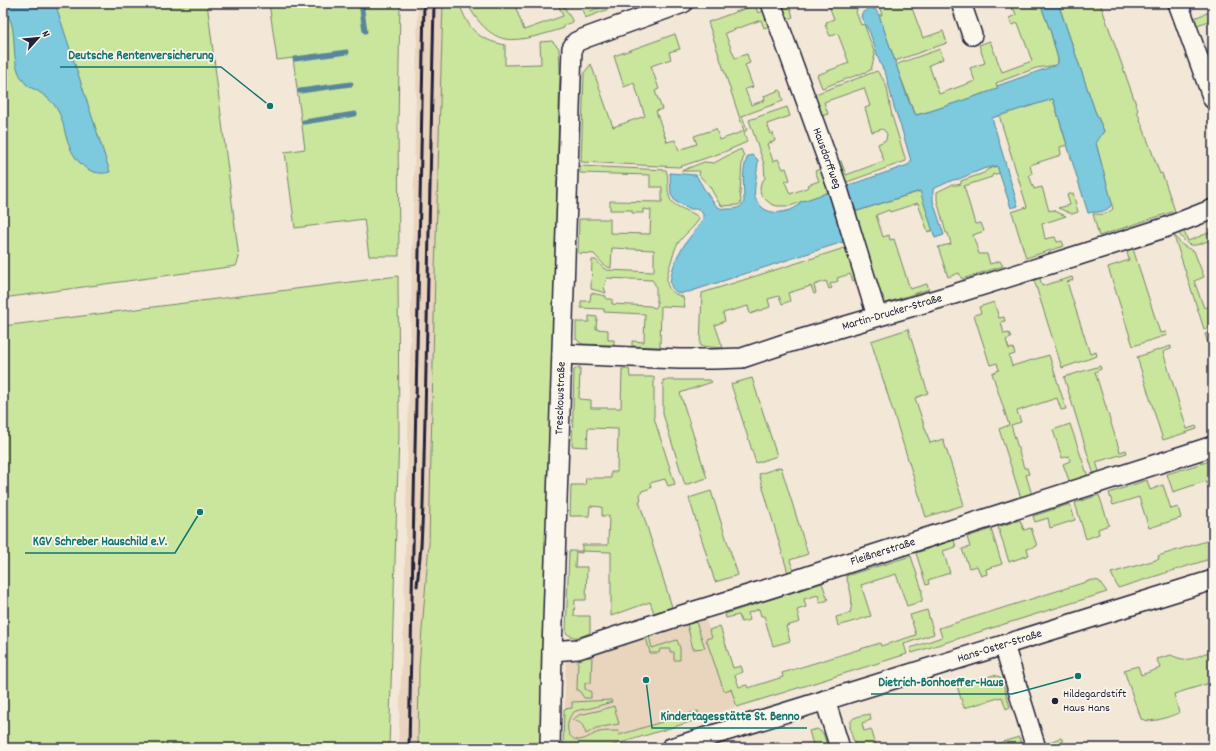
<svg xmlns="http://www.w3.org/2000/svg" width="1216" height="751" viewBox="0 0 1216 751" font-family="Dekko,sans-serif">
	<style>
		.built { fill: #e9d4be }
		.green { fill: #cae59c; stroke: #76846c }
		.water { fill: #7dc9dd; stroke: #59869c }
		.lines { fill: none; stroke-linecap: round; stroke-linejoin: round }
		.stream { stroke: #59869c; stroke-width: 5 }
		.street-casing { stroke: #22223b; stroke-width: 22 }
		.street { stroke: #fbf7ec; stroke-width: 19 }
		.rail { stroke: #22223b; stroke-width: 3 }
		.poi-dot { fill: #22223b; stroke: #fbf7ec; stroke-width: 1.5 }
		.labels { text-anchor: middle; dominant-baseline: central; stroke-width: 3.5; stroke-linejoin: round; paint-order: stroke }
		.street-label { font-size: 12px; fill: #22223b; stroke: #fbf7ec }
		.poi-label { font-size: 12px; fill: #22223b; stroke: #fbf7ec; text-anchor: start }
		.leader { fill: none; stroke: #0f766e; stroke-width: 1.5 }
		.callout-dot { fill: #0f766e; stroke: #fbf7ec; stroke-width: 1.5 }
		.callout-label { font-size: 13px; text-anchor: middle; font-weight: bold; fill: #0f766e; stroke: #fbf7ec; stroke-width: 3.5; stroke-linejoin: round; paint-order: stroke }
	</style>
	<rect width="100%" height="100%" fill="#f3e7d7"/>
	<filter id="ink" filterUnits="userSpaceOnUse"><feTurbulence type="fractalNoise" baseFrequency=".025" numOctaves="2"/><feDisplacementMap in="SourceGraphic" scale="8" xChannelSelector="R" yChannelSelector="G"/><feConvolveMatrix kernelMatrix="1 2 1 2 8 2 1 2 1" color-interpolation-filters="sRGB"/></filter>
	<g filter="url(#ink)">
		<path class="built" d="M418 3H443L429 544 419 667V748H398L404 610Z
			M704 615 737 707 604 748H563L566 658Z"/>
		<path class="green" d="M3 3H207L239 258 236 266 3 298Z
			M269 3H400L398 125 399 256H369L364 219 295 228 285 152 305 149 293 58 277 60Z
			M443 3H459C469 30 477 39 505 45V65L541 64 540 42 552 41 559 48 560 70 542 748H418L419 667 429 544 435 272Z
			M467 3H514L524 30 563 16 558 4 562 3 573 22 564 25V28C549 33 520 42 505 39 487 35 475 18 467 3Z
			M580 3H586L590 11 607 5V3H614L617 6 585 18Z
			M778 3H801L790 7 793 17 785 20Z
			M828 3H870L858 7 856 12 861 25 864 24 875 54 871 70 822 88 817 75 849 63 838 34 830 36 825 25H827L826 22 834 19Z
			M878 3H922L923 4 912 8 923 38 943 31 947 43 895 61 886 36 879 15H882Z
			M1010 3H1040L1051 33 1058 59V63L1056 65 1036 68 996 83 998 89 931 111 916 115C908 99 903 82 896 66L900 63 940 49 943 59 929 65 939 94 975 81 970 68 985 63 979 45 990 41 1002 72 1032 61 1018 23 1012 25 1009 18 1016 15 1014 9 1012 10Z
			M1058 3H1100L1138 110 1137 111 1160 174 1162 173 1175 211 1099 236 1093 214C1102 214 1104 216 1113 209L1096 143 1104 131 1095 111Z
			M1207 3H1213V18L1212 17 1209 18V21L1197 25 1194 18 1210 12Z
			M755 5 758 13 764 11 770 26 764 28 761 20 725 33 735 58 747 54 750 63 745 65 753 87 745 89 751 105 765 100 764 96 780 90 783 101 742 116 747 130 744 132 747 142 724 152 679 167 581 162 584 73 591 64 613 127 645 116 634 83 624 87 614 56 675 34 680 49 669 52 671 59 651 66 659 89 655 91 662 109 656 111 667 142 675 140 679 150 697 144 694 136 716 129 720 140 744 131 708 22Z
			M877 71 883 79 887 88 892 116 906 161 844 183 836 163 841 161 846 175 884 161 878 144 886 140 887 134 885 131 882 129 872 132 865 108 870 106 864 88 824 102 828 114 818 117 810 96Z
			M1053 99 1067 145 1060 147 1061 155 1030 165 1032 174 1029 175 1034 189 1042 187 1049 211 1052 210 1066 216 1042 224 1045 239 1055 237 1057 242 1062 241 1064 246 1026 258 1012 212 1027 207 999 115Z
			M787 107 790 116 767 124 771 134 773 133 775 141 767 144 773 161 778 159 783 169 786 168 790 180 785 182 790 194 809 187 808 185 819 181 815 171 825 167 833 191 790 206H777L771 204 765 199 761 195 760 189 761 183 765 178 764 164 749 120Z
			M741 149 744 156 742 162 740 193 741 201 740 204 737 205 722 206 719 203 710 187 699 175 700 171H681L704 162 714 163 725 157Z
			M580 166 666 170C669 178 667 187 669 196 672 209 691 209 699 218 695 228 685 233 679 242 675 246 674 254 672 259 666 277 661 290 683 297L685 307 661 306 660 347 632 346V341L644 342 645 314 604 312V309L581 308V301H590L591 293 606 296V299H612V304L650 306 655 308 657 306C658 302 656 300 656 296 656 290 657 285 652 280L607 278 604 287 606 293 591 289 592 260H596L603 268 607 270 654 272V250L612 248 611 268 605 266 594 254 578 253 579 219H610V233L650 234 651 210 643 209V213H632V210H610V201L662 202V187H650V175L580 173Z
			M997 166 1000 173 992 175V177L964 186 975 224 981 223 984 231 973 235 979 254H987L990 264 1000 261 1003 266 962 279 959 273 948 277 938 247 951 244 948 233H946L937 200V192L951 185H957L961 184V181L984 173 987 170Z
			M921 191 933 230 928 232 918 203 890 212 889 210 876 215 883 237 889 235 890 240 894 239 910 289 927 284 929 289 886 303 882 294 876 296 851 213Z
			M1073 193 1078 212 1072 214 1058 208 1070 205 1067 195Z
			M1213 217V239C1206 241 1195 248 1188 244 1184 241 1180 235 1177 231L1183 229 1188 241 1211 232 1206 220Z
			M1166 236 1167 238 1133 249 1160 333 1166 332 1167 335 1133 346 1108 267 1129 260 1126 248Z
			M1174 236 1177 238C1180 245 1187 248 1194 251L1204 277 1194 281 1204 308 1213 305V326L1204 329Z
			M851 246 861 279 853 281 850 274 837 278 838 281 830 284 832 288 829 289 826 281 814 285 816 293 814 294 811 286 788 293 790 301 782 304 779 296 768 299 770 307 750 314 748 306 723 313 725 321 715 325 723 348 700 346 702 293Z
			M1039 275 1042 286 1072 277 1073 280 1067 282 1090 354 1096 352 1097 356 1062 368 1033 277Z
			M398 276 399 435 389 748H3V326Z
			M994 302 999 318 1004 317 1005 321 1001 322 1004 334 1009 333 1011 338 1006 340 1009 349 1013 348 1015 354 1009 356 1012 366 1049 355 1066 409 1061 410 1057 398 1017 411 1021 422 1011 425 1024 468H1027L1029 474 1026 475 1032 495 1021 498 999 429 1009 425 992 373 999 370 997 363 990 365 974 315 981 313 979 307Z
			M589 316 597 317 596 329 608 330V340H614V345L582 344 576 339V322H589Z
			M908 329 928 393 915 398 930 443 943 439 964 505 926 517 871 341Z
			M1213 332V359L1205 334Z
			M1171 346V349L1163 352 1187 429 1196 426 1197 429 1163 440 1137 357Z
			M1100 366 1101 369 1095 372 1120 452 1126 450 1127 453 1096 462 1100 474 1094 475 1064 377Z
			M580 367 579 399 591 400V408H621L622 369H629L630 377H654V418L675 484 668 486 665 479 650 483 651 488 642 491 640 495 641 500 639 501 672 607 654 613 650 602 611 616V552L582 551V553L576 552 575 567H587L586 600H575L574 616H590V633C579 637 575 640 566 633L569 551H582V545H608L609 516H602V507L590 506 589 516H570L571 485H585L586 478H611V472H617L618 429 588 428 587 447 572 446 574 370Z
			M752 378 777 456 756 463 731 384Z
			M663 380H710L712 382 680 393 707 478 685 485 663 414Z
			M1070 424 1088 477 1070 483 1063 464 1070 461 1069 456 1062 458 1053 430Z
			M1213 460V501L1206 481 1173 492 1167 474Z
			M781 467 808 554 790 560 794 572 788 573 759 474Z
			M1147 480 1150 490 1163 485 1171 509 1178 507 1181 518 1149 528 1139 497 1113 505 1109 493Z
			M711 491 738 575 715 582 689 498Z
			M1099 495 1109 525 1098 529 1099 534 1086 539 1075 503Z
			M1070 504 1075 520 1050 528 1048 518 1035 522 1033 516Z
			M1020 520 1024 530 1031 528 1037 546 1027 549 1029 555 1009 562 998 527Z
			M991 529 1002 564 986 569 987 574 981 576 977 566 969 568 962 549 970 547 967 537Z
			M1213 539V558L1118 588 1111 573 1159 559 1158 556Z
			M954 540 956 547 943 551 950 573 928 580 929 584 926 585 916 553Z
			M911 556 922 590V601L907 606 896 574 861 585 871 616 838 626 836 617 850 613C854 598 850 590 846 576Z
			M1092 580 1099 581 1107 592 912 653 910 648 942 637 939 628Z
			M822 583 828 600 820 603 818 595 804 599 806 607 797 610 800 622 786 626 790 641 773 646 764 616H761L759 609 748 613 750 620 741 622 739 615 726 618 725 614Z
			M927 610 934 634 904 644 907 654 737 707 731 689 724 691 706 639 712 637 709 630 720 626 733 668 741 666 743 672 735 675 739 687 747 685 748 688 783 677 782 673 880 643 881 646 916 635 910 615Z
			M696 622 705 648 693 649 687 624Z
			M649 636 652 648 677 640 680 648V660H674V652H670V649H660L659 653H650L646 637Z
			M1213 651V682L1174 694 1179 713C1167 717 1153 724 1141 719L1137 706H1136L1124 670 1138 666 1141 675 1160 668 1157 659 1171 655C1192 665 1194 655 1213 651Z
			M592 657 591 683H585V689L591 692V698H584L579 690H577L578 658Z
			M994 675 1000 677 1002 680 1010 707 1006 709 1002 697 964 708 957 686Z
			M611 700 612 702C605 704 598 706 591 708 586 709 581 709 576 711 565 716 564 739 578 740 586 740 592 734 599 732 605 731 611 731 618 731L619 735 698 711 700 719 604 748H563L564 709 572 708V702Z
			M614 706 619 724 596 728 586 734C583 725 582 722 572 720L579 715 601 710Z
			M870 714 871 720 862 723 864 731 871 729 877 748H856C854 740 845 724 854 718 858 716 865 715 870 714Z
			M817 729 823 733 828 748H814L809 731Z
			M1019 737 1023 748H982Z
			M1060 738 1062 739 1064 748H1052L1050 742Z"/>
		<path class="water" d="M3 3H55L110 172C88 178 73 159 67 140 64 130 63 119 58 111 53 101 45 96 36 90 32 88 28 87 26 84 10 67 17 42 11 22 9 16 3 9 3 3Z
			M1040 3H1058L1095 111 1104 131 1096 143 1112 203 1110 207C1102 214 1097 211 1088 213L1053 99 992 118 1018 206 1011 208 997 166 983 169 959 179 953 180 933 189V201L944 235 935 238 920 191 851 213 849 240 689 292H685L681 294C667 289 670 280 673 268 675 262 677 256 681 250 687 239 697 230 703 219V214L699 209H691L676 202 671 195 670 173 696 175C700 182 712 203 718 207 721 209 726 209 730 209 737 209 741 207 744 202 744 187 741 170 748 156L753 155 758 160C758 168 753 193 755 198 757 202 760 205 763 208 768 212 775 213 781 212 788 211 797 209 800 202L908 165 911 161 901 127 894 107 886 75 880 63 870 33 861 17 862 13 869 8 875 9 879 15 909 102 916 115 931 111 997 89V86L1056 65 1058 63V59L1051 33Z"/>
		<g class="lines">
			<path class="stream" d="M361 3 365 31
				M295 59 347 52
				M300 91 351 84
				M304 122 355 114"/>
			<defs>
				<g id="street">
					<path id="s1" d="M771 3 838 189 877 316"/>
					<path d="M961 3 972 35"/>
					<path d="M1178 3 1213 99"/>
					<path id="s2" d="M562 354 679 359H714L742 358 784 344 948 296 1079 255 1167 227 1213 209"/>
					<path d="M1004 645 1036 748"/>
					<path id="s3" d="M552 651 578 649 679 616 784 584 854 561 1213 446"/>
					<path d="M825 700 840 748"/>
					<path id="s4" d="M550 748 552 651 572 48 576 42 585 38 683 3"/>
					<path id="s5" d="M671 748 1213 580"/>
				</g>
			</defs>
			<use href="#street" class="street-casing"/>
			<use href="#street" class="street"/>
			<path class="rail" d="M417 586 421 546 423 506 434 3
				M409 748 424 3"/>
		</g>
	</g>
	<circle class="poi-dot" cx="1055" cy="701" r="4"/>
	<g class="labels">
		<g class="street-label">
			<text stroke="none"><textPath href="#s1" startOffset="165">Hausdorffweg</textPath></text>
			<text stroke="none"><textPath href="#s2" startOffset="337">Martin-Drucker-Straße</textPath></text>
			<text stroke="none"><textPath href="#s4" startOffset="350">Tresckowstraße</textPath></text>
			<text stroke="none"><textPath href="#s3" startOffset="346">Fleißnerstraße</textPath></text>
			<text stroke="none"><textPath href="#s5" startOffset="344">Hans-Oster-Straße</textPath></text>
		</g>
		<g class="poi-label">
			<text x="1063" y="694">Hildegardstift<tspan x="1063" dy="14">Haus Hans</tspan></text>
		</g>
	</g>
	<path class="leader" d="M270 106L221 67H60M200 512L175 553H25M1078 676L1012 694H871M646 680L652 728H807"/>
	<g class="callout-dot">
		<circle cx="270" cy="106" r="4"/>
		<circle cx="200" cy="512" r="4"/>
		<circle cx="1078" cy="676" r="4"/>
		<circle cx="646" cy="680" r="4"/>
	</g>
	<g class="callout-label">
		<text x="141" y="59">Deutsche Rentenversicherung</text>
		<text x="100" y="545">KGV Schreber Hauschild e.V.</text>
		<text x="941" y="686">Dietrich-Bonhoeffer-Haus</text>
		<text x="730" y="720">Kindertagesstätte St. Benno</text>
	</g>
	<rect width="1216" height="751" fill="none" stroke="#fbf7ec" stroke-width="16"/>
	<rect x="8" y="8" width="1200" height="735" fill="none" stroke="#22223b" stroke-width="1.5" filter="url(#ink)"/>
	<g transform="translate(38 38) rotate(63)" stroke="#fbf7ec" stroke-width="3" paint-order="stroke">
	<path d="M0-3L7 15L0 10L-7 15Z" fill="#22223b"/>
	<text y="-6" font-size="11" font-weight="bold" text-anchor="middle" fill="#22223b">N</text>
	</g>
</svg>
